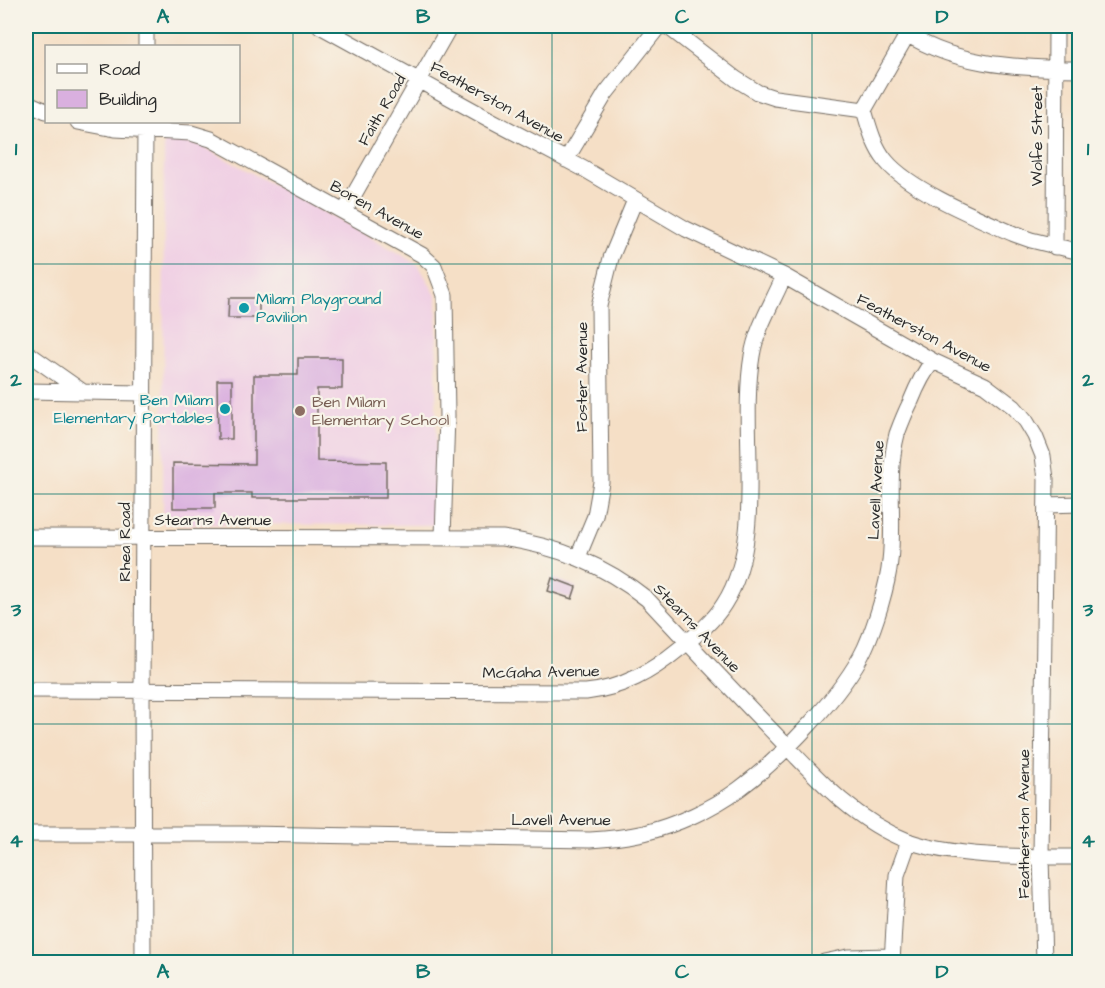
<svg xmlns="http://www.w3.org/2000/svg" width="1105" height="988" viewBox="0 0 1105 988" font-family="'Architects Daughter',sans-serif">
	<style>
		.built { fill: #f0d0e4 }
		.building { fill: #dab0df }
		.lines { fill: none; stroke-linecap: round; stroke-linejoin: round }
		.minor-casing { stroke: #726a61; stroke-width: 17 }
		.minor { stroke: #fff; stroke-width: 15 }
		.grid { fill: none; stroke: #0f766e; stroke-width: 1.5; stroke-opacity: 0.55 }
		.culture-dot { fill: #0f9aa8; stroke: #f7f3e8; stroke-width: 2 }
		.education-dot { fill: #8d6e63; stroke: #f7f3e8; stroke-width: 2 }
		.labels { text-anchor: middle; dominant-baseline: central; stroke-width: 4.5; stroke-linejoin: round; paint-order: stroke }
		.street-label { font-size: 16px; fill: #2b2b2b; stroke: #f7f3e8 }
		.culture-label { font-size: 16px; fill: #0d838f; stroke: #f7f3e8; text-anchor: start }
		.education-label { font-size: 16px; fill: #785e54; stroke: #f7f3e8; text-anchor: start }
		.neatline { fill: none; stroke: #0f766e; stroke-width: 2 }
		.grid-label { font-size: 20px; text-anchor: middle; font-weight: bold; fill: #0f766e }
	</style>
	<rect width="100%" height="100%" fill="#f7f3e8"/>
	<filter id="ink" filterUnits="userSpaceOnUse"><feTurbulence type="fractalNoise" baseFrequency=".0167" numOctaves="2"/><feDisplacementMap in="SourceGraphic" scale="12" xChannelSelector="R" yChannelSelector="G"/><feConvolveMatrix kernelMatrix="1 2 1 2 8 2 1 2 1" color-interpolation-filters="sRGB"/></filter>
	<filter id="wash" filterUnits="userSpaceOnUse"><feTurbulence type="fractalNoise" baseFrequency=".008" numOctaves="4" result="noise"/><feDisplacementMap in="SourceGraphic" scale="24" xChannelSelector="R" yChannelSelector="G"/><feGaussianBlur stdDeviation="1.35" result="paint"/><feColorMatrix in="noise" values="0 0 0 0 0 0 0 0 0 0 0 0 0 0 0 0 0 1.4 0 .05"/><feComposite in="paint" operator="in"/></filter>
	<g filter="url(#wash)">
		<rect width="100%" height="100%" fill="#f5dfc6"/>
		<path class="built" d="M164 139 200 145 399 253 419 266 437 297 435 525 163 524Z"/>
		<g id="blocks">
			<path class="building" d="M229 298H259V318H228Z
				M298 358H342V389H317V461L386 462V498H252V493H215V508H173V463L254 464V375H298Z
				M217 380H232V439H218Z
				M552 578 576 587 572 599 548 591Z"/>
		</g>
	</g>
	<g filter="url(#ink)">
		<use href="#blocks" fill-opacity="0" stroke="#726a61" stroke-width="1.5"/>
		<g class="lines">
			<defs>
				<path id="minor" d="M320 26 487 118 584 169 686 229 784 276 933 361 985 385 1014 407 1026 421 1035 436 1043 456 1046 479 1041 857 1044 962
					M667 26 736 79 757 92 775 98 864 110C869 127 874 147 886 161 910 190 978 218 1014 234L1031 240 1080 252
					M895 26C949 66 1014 68 1080 69
					M146 46V26
					M26 102 46 111
					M864 110 907 35
					M78 122 115 129 191 133 211 139 422 255 434 266 445 295 447 416 443 537
					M566 160 606 93 659 26
					M344 212 450 26
					M1055 247 1056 26
					M26 352 83 392 143 393
					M26 391 83 392
					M1046 505 1080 504
					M26 537 502 538C557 546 603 564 647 599 689 644 731 689 775 734 814 775 853 820 908 841 956 858 1029 857 1080 857
					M578 557 595 516 601 482 599 306 611 258 635 200
					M26 690 586 692C623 688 651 672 679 649 695 636 713 622 724 604 767 537 739 432 752 356 756 329 773 302 784 276
					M26 834H246L590 840C608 839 626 837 644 833 676 825 712 809 739 789 780 759 843 695 865 648 875 626 888 585 890 561 895 520 886 475 897 434 901 423 906 411 911 401 917 386 923 373 933 361
					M143 962 142 690 145 122
					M824 962 848 957 892 956
					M892 962 897 875 909 841"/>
			</defs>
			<use href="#minor" class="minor-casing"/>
			<use href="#minor" class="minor"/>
		</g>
	</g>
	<path class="grid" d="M293 26V962M552 26V962M812 26V962M26 264H1080M26 494H1080M26 724H1080"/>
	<g class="culture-dot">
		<circle cx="244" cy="308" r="6"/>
		<circle cx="225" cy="409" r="6"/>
	</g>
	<circle class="education-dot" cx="300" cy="411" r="6"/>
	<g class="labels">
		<g class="street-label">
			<text transform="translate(497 102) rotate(29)">Featherston Avenue</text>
			<text transform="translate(382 110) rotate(-60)">Faith Road</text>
			<text transform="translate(1037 136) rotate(-90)">Wolfe Street</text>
			<text transform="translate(377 210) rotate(29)">Boren Avenue</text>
			<text transform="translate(924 333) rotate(28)">Featherston Avenue</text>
			<text transform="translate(582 377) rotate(-90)">Foster Avenue</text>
			<text transform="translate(876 490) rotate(-87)">Lavell Avenue</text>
			<text x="213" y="520">Stearns Avenue</text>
			<text transform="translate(125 542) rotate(-90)">Rhea Road</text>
			<text transform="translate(697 628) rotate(46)">Stearns Avenue</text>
			<text transform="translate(541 672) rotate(-1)">McGaha Avenue</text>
			<text x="561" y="820">Lavell Avenue</text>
			<text transform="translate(1024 824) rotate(-90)">Featherston Avenue</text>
		</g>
		<g class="culture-label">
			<text x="256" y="299">Milam Playground<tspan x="256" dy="18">Pavilion</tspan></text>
			<text x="213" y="400" text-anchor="end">Ben Milam<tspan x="213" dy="18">Elementary Portables</tspan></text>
		</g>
		<g class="education-label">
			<text x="312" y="402">Ben Milam<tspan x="312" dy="18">Elementary School</tspan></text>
		</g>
	</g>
	<rect width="1105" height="988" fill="none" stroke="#f7f3e8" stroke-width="66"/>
	<rect x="45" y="45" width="195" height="78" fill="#f7f3e8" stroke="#a5a39c" stroke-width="1.5"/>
	<rect x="57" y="64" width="30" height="9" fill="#ffffff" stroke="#a5a39c" stroke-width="1.5"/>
	<text x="99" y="75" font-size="18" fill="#2b2b2b">Road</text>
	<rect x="57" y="90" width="30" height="18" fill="#dab0df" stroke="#a5a39c" stroke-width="1.5"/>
	<text x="99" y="105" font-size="18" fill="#2b2b2b">Building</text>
	<rect x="33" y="33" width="1039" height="922" class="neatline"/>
	<g class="grid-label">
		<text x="163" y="23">A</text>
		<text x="423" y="23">B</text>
		<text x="682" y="23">C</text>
		<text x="942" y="23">D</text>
		<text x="16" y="155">1</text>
		<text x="1088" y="155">1</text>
		<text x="16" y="386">2</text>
		<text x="1088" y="386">2</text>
		<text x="16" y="616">3</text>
		<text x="1088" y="616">3</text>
		<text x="16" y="847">4</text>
		<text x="1088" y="847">4</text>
		<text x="163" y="978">A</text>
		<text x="423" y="978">B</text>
		<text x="682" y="978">C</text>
		<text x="942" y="978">D</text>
	</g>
</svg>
